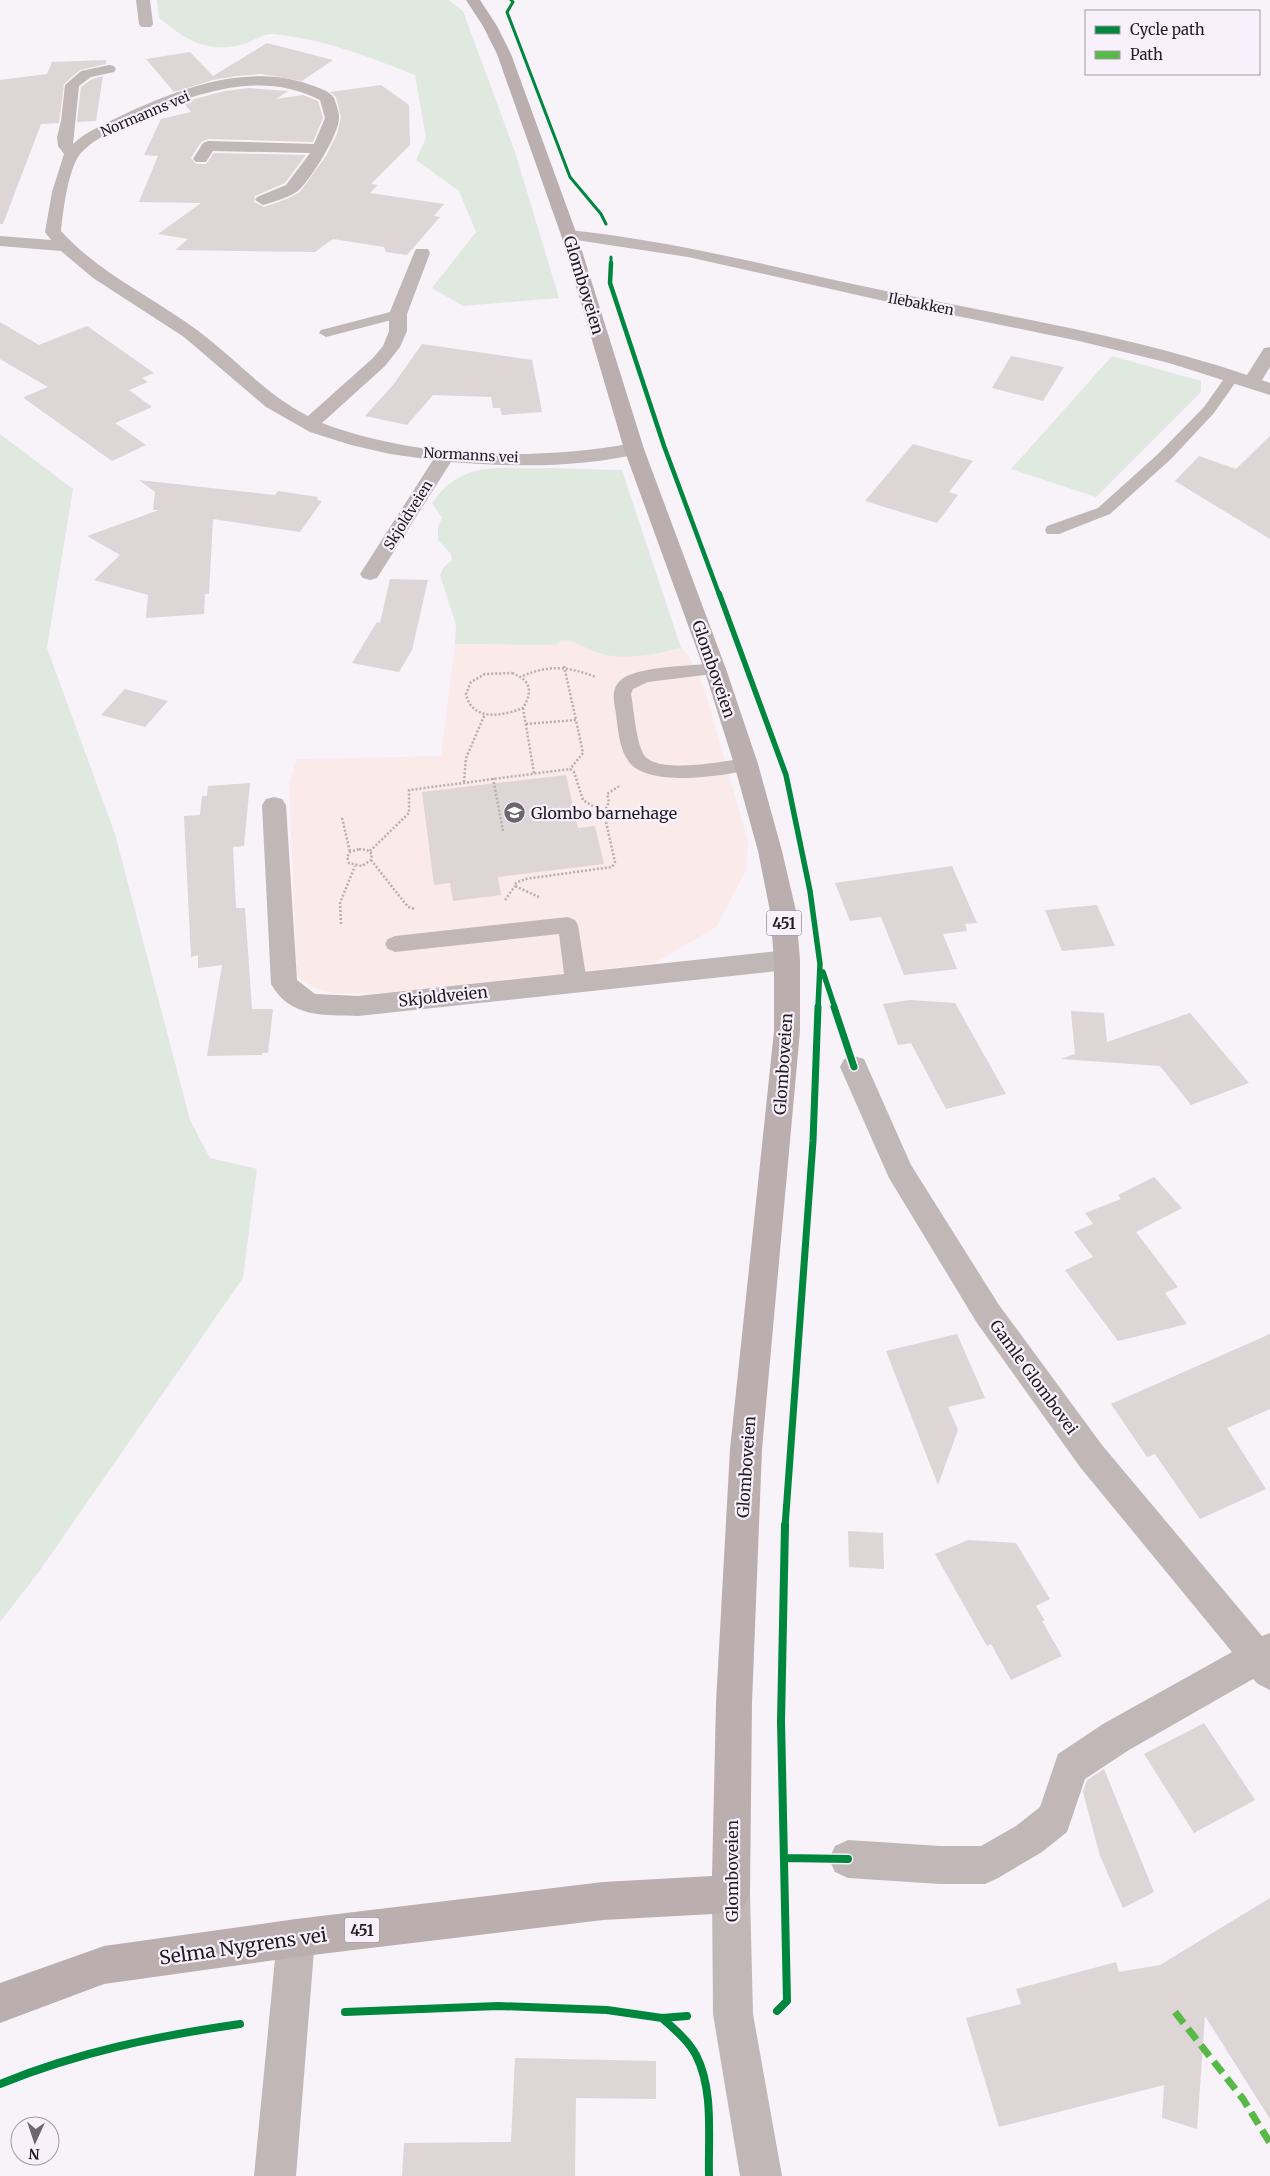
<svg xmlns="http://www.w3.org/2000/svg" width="1270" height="2176" viewBox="0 0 1270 2176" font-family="Merriweather,serif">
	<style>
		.education { fill: #fbeaea }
		.green { fill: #e0e9df }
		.building { fill: #ddd5d6 }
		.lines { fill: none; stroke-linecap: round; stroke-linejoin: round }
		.path { stroke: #b7afb0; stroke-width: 2.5; stroke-dasharray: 2 2; stroke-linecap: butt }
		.service { fill: #c2b7b7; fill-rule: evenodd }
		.minor { fill: #c2b7b7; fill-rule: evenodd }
		.tertiary { fill: #c2b7b7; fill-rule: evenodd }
		.primary { fill: #bbaeae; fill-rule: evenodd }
		.quiet { stroke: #58b947; stroke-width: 7; stroke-dasharray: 14 7; stroke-linecap: butt }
		.cycleway-far4-casing { stroke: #f8f1fb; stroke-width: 5 }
		.cycleway-far3-casing { stroke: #f8f1fb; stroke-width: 6 }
		.cycleway-far2-casing { stroke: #f8f1fb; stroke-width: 8 }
		.cycleway-far1-casing { stroke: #f8f1fb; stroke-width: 10 }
		.cycleway-casing { stroke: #f8f1fb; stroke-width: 11 }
		.cycleway-far4 { stroke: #00873e; stroke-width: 3 }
		.cycleway-far3 { stroke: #00873e; stroke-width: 4.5 }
		.cycleway-far2 { stroke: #00873e; stroke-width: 5.5 }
		.cycleway-far1 { stroke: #00873e; stroke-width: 7 }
		.cycleway { stroke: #00873e; stroke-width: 8 }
		.labels { text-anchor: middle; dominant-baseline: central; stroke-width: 4.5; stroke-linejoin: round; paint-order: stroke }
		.far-street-label { font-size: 14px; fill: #211b24; stroke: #f8f1fb }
		.shield { fill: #f8f1fb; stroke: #625b64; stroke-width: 1 }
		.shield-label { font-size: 15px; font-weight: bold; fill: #211b24 }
		.street-label { font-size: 16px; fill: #211b24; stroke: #f8f1fb }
		.poi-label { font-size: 16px; fill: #211b24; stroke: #f8f1fb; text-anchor: start }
		.near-street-label { font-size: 19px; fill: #211b24; stroke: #f8f1fb }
	</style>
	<rect width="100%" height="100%" fill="#f7f3f9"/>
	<path class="education" d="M562 640H573L601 654 641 655 663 653 681 648 689 656 704 688 748 841 746 871 716 927 655 963 386 994 332 993 309 986 297 976 289 784 297 759 441 756 455 644 555 645Z"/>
	<path class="green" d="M157 0H449L463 11 515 152 559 298 463 306 432 288 476 232 459 191 416 160 426 138 415 75C367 56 326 40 273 34 263 33 251 43 241 45 205 53 185 39 159 18Z
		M1112 356 1201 381V392L1096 497 1011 469Z
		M0 434 73 489 47 648 115 834 190 1120 210 1158 257 1169 243 1278 38 1573 0 1622Z
		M547 468 622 470 681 648C659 654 621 661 599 653 585 649 577 640 562 640L555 645 455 644 456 625 440 575 444 567 452 560 451 554 438 540V527L442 518 432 503C462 459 500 469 547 468Z"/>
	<path class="building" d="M267 43 333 60 302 81 261 74 237 76 213 80 174 92 146 59 190 52 213 76Z
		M106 60V64L80 70 64 84 59 123 41 124 3 224H0V80L47 74 52 62Z
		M103 76 96 121 77 122 81 87 92 79Z
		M381 85 409 105 410 145 371 184 378 185 370 193 444 204 434 216 440 217 407 255 386 252 384 247 333 239 315 252 175 250 188 239 158 234 201 203 139 202 158 156 144 155 161 119 191 112 183 102 225 91 249 88 288 91 276 99 303 95 318 101 323 118 313 142 208 139 201 142 191 158 196 164H206L214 153 306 155 285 183 255 196 254 202 264 207 287 199 300 192 326 156 337 134 341 117 336 97 330 92Z
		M0 322 39 345 87 326 154 373 142 378 148 382 129 390 152 407 115 423 146 445 112 461 25 399 24 397 48 387 0 359Z
		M422 344 532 360 542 412 502 415 500 408H493L491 397 433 395 407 425 365 416 393 385Z
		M1011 356 1064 367 1043 401 992 388Z
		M1270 436V539L1175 481 1199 456 1236 469Z
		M913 444 973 461 949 492 958 495 937 523 865 501Z
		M139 480 275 495 278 491 318 497 317 500 322 501 300 532 213 519 209 594H205L204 614 146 618 148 595 94 580 120 555 87 536 159 510H153L155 492Z
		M390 579 428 580 412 650 399 672 352 663 377 622 380 623Z
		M125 689 168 701 145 727 101 715Z
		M566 775 578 828 595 826 604 864 498 877 501 895 453 901 450 883 434 885 422 792Z
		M250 783 244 846 233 847 236 908H245L252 1009H273L268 1053H262V1055L207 1056 222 965 198 968V955L191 957 184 816 200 815 202 796H207L208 786Z
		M952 866 977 923 965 924 967 931 943 934 957 969 904 975 881 917 850 921 835 883Z
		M1097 905 1115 946 1062 951 1045 910Z
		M910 1000 955 1003 1006 1094 946 1109 911 1043 898 1045 883 1004Z
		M1071 1011 1104 1013 1107 1042 1190 1013 1249 1083 1191 1105 1160 1066 1061 1059 1075 1054Z
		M1154 1177 1182 1208 1136 1232 1178 1287 1165 1293 1187 1324 1118 1341 1065 1270 1093 1257 1074 1232 1093 1224 1085 1213 1121 1199 1118 1195Z
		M957 1334 985 1398 948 1407 958 1430 938 1485 886 1351Z
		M1270 1334V1409L1227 1428 1266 1489 1200 1519 1155 1454 1147 1457 1111 1404Z
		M848 1531 883 1533 884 1569 849 1567Z
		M968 1540 1016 1543 1050 1599 1036 1606 1045 1621H1042L1062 1656 1011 1680 991 1644 987 1646 935 1554Z
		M1204 1723 1255 1800 1194 1833 1144 1754Z
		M1104 1769 1154 1892 1123 1908 1100 1856 1083 1792 1087 1780Z
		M1270 1898V2119L1205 2016 1197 2129 1162 2118 1164 2085 999 2127 966 2018 1021 2004 1016 1989 1116 1962 1119 1972 1160 1965Z
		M515 2058 656 2061V2099L576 2098 575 2176H402L404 2143 511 2142Z"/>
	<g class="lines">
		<path class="path" d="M564 666 576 720
			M512 673C531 680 533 691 523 708 503 716 472 722 466 694L471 682 485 674Z
			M523 676C550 664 569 667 596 677
			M523 708 534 773
			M526 724 576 720 583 753 570 769
			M493 778 503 831
			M464 782 466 758 485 714
			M342 818 350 852
			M359 849 367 850 372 854 371 860 362 866 349 863 347 857 350 852Z
			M370 851 409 813V790L570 769 574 772 583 800 604 813
			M371 860 408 907 415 909
			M539 897 515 886 516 883 525 879 612 867 615 862 604 813 609 802 607 794 621 785
			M505 900 515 886
			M341 924 340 903 355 866"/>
		<path class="service" d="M398 310 405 314 403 317 326 337 319 333 321 330Z
			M1233 372 1240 376 1214 413 1171 459 1110 514 1059 534H1047L1045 530 1047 526 1098 508 1159 453 1204 407 1228 373Z
			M715 663 721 665 724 669 721 673 648 682 633 689 631 694C634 710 636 742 644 755 658 775 725 761 746 758L753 759 756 764 753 769C724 776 649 788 629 762 619 749 618 729 616 714 614 702 610 688 622 679 639 666 692 666 715 663Z
			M568 917 575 920 578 925 587 982 584 988 576 990 568 988 565 982 559 934 395 952 388 949 385 944 388 939 395 936Z"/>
		<path class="minor" d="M136 0H150L153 24 151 27H141L139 24Z
			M109 65 114 66 116 69 114 72 91 77 79 86 73 144C87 131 106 123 123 115 178 89 247 63 308 84 316 87 329 90 334 98 336 104 339 111 339 117 340 133 311 179 299 190 291 197 273 202 263 205L255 200 257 197 286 185 310 153 213 151 206 162H196L193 159 203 143 208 141 314 144 325 118 320 100C259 68 189 95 131 122 114 130 93 139 80 154 68 170 63 211 61 231 100 274 151 296 197 330 235 358 265 394 308 416L373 358 383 346 389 331V314L414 253 416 249H428L430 253 407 314V331L400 347 385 366 322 423C417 459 536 461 634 443L641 445 644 449 641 453C580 468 514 467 451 462L377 578 370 580 363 578 360 574 433 460 390 454 351 445 310 432 266 407 184 337 93 278 61 251 0 246V236L51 240 45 232 52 192 64 154 58 146 57 137 61 121 65 85 81 71Z
			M569 230C678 241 784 270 891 292 1010 317 1132 336 1247 375L1264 348 1270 347V367L1262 380 1270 383V395L1169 363 1079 341 884 301 688 257 563 238 561 235 563 232Z
			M274 797 282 799 286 805 297 980 315 994 358 996 787 950 796 953 800 960 796 967 787 970 358 1016C324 1015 290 1018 271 984L262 805 266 799Z
			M854 1056 864 1059 911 1165 999 1305 1102 1445 1262 1636 1270 1633V1690L1258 1684 1253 1679 1129 1750 1085 1779 1067 1832 1042 1852 998 1878 985 1884H940L848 1878 835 1872 829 1859 835 1846 848 1840 940 1846H981L1016 1826 1040 1807 1058 1754 1103 1724 1232 1652 1080 1467 977 1323 889 1178 840 1067 844 1059Z
			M296 1919 310 1924 315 1938 296 2176H254L277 1938 282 1924Z"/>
		<path class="tertiary" d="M731 1875 744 1881 750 1894 753 2014 782 2176H740L713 2014 712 1894 718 1881Z"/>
		<path class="primary" d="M466 0H480L497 26 511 54 577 235 644 449 726 669 758 764 782 851 796 911 800 960V1031L762 1449 752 1703 750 1894 744 1907 731 1913 603 1920 296 1957 104 1984 0 2023V1983L104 1946 296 1919 603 1882 712 1876 716 1703 730 1449 774 1031V960L770 911 758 851 734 764 704 669 624 449 561 235 497 54 483 26Z"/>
		<path class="quiet" d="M1175 2012 1243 2099 1270 2143"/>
		<defs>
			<path id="cycleway-far4" d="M511 0 513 2 507 12 570 177 601 214 606 224
				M611 264V257"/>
			<path id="cycleway-far3" d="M611 263 610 283 664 446 719 594"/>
			<path id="cycleway-far2" d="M719 593 786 775 810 891 820 964 818 1008
				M823 972 835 1008"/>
			<path id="cycleway-far1" d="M834 1007 854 1067
				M785 1527 813 1141 818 1007"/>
			<path id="cycleway" d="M785 1858 848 1859
				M777 2011 787 2001 781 1721 785 1525
				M345 2012 498 2006 607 2010 662 2018 687 2016
				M662 2018C674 2029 688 2040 696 2055 714 2090 708 2137 709 2176
				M0 2084C78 2052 157 2036 240 2024"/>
		</defs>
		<use href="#cycleway-far4" class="cycleway-far4-casing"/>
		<use href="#cycleway-far3" class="cycleway-far3-casing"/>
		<use href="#cycleway-far2" class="cycleway-far2-casing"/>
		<use href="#cycleway-far1" class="cycleway-far1-casing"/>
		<use href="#cycleway" class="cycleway-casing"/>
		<use href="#cycleway-far4" class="cycleway-far4"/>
		<use href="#cycleway-far3" class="cycleway-far3"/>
		<use href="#cycleway-far2" class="cycleway-far2"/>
		<use href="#cycleway-far1" class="cycleway-far1"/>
		<use href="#cycleway" class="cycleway"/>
	</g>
	<defs>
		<symbol id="school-disc" viewBox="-11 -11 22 22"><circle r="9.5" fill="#6c676f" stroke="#f8f1fb"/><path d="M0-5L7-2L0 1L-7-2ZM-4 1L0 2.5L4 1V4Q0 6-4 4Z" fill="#fff"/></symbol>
	</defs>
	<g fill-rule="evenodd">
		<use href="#school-disc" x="502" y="800" width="25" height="25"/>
	</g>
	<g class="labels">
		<g class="far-street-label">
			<text transform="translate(145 114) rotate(-23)">Normanns vei</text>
			<text transform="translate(921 304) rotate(11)">Ilebakken</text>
			<text transform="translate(471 455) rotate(3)">Normanns vei</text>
			<text transform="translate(408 515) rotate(-58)">Skjoldveien</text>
		</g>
		<g class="shield">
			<rect x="766.5" y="910.5" width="35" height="25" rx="4"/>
			<rect x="344.5" y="1917.5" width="35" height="25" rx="4"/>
		</g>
		<g class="shield-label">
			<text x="784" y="923">451</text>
			<text x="362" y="1930">451</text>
		</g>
		<g class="street-label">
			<text transform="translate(584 285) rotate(73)">Glomboveien</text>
			<text transform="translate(714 669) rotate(71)">Glomboveien</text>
			<text transform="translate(443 996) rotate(-6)">Skjoldveien</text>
			<text transform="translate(783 1064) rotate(-86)">Glomboveien</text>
			<text transform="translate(1034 1377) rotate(54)">Gamle Glombovei</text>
			<text transform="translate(746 1467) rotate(-86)">Glomboveien</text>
			<text transform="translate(732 1871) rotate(-90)">Glomboveien</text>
		</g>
		<g class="poi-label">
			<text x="531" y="813">Glombo barnehage</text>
		</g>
		<g class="near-street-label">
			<text transform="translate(243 1946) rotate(-8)">Selma Nygrens vei</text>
		</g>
	</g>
	<rect x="1085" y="10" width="175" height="65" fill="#f8f1fb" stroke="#a29ba5"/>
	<rect x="1095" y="26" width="25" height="8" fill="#00873e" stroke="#a29ba5"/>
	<text x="1130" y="35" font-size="15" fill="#211b24">Cycle path</text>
	<rect x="1095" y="51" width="25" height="8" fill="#58b947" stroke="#a29ba5"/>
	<text x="1130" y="60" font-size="15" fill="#211b24">Path</text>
	<g transform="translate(35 2141) rotate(183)"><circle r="24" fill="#f8f1fb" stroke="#a29ba5"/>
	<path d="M0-4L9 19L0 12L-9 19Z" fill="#6c676f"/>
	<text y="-8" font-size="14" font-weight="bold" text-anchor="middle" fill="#211b24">N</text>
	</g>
</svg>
